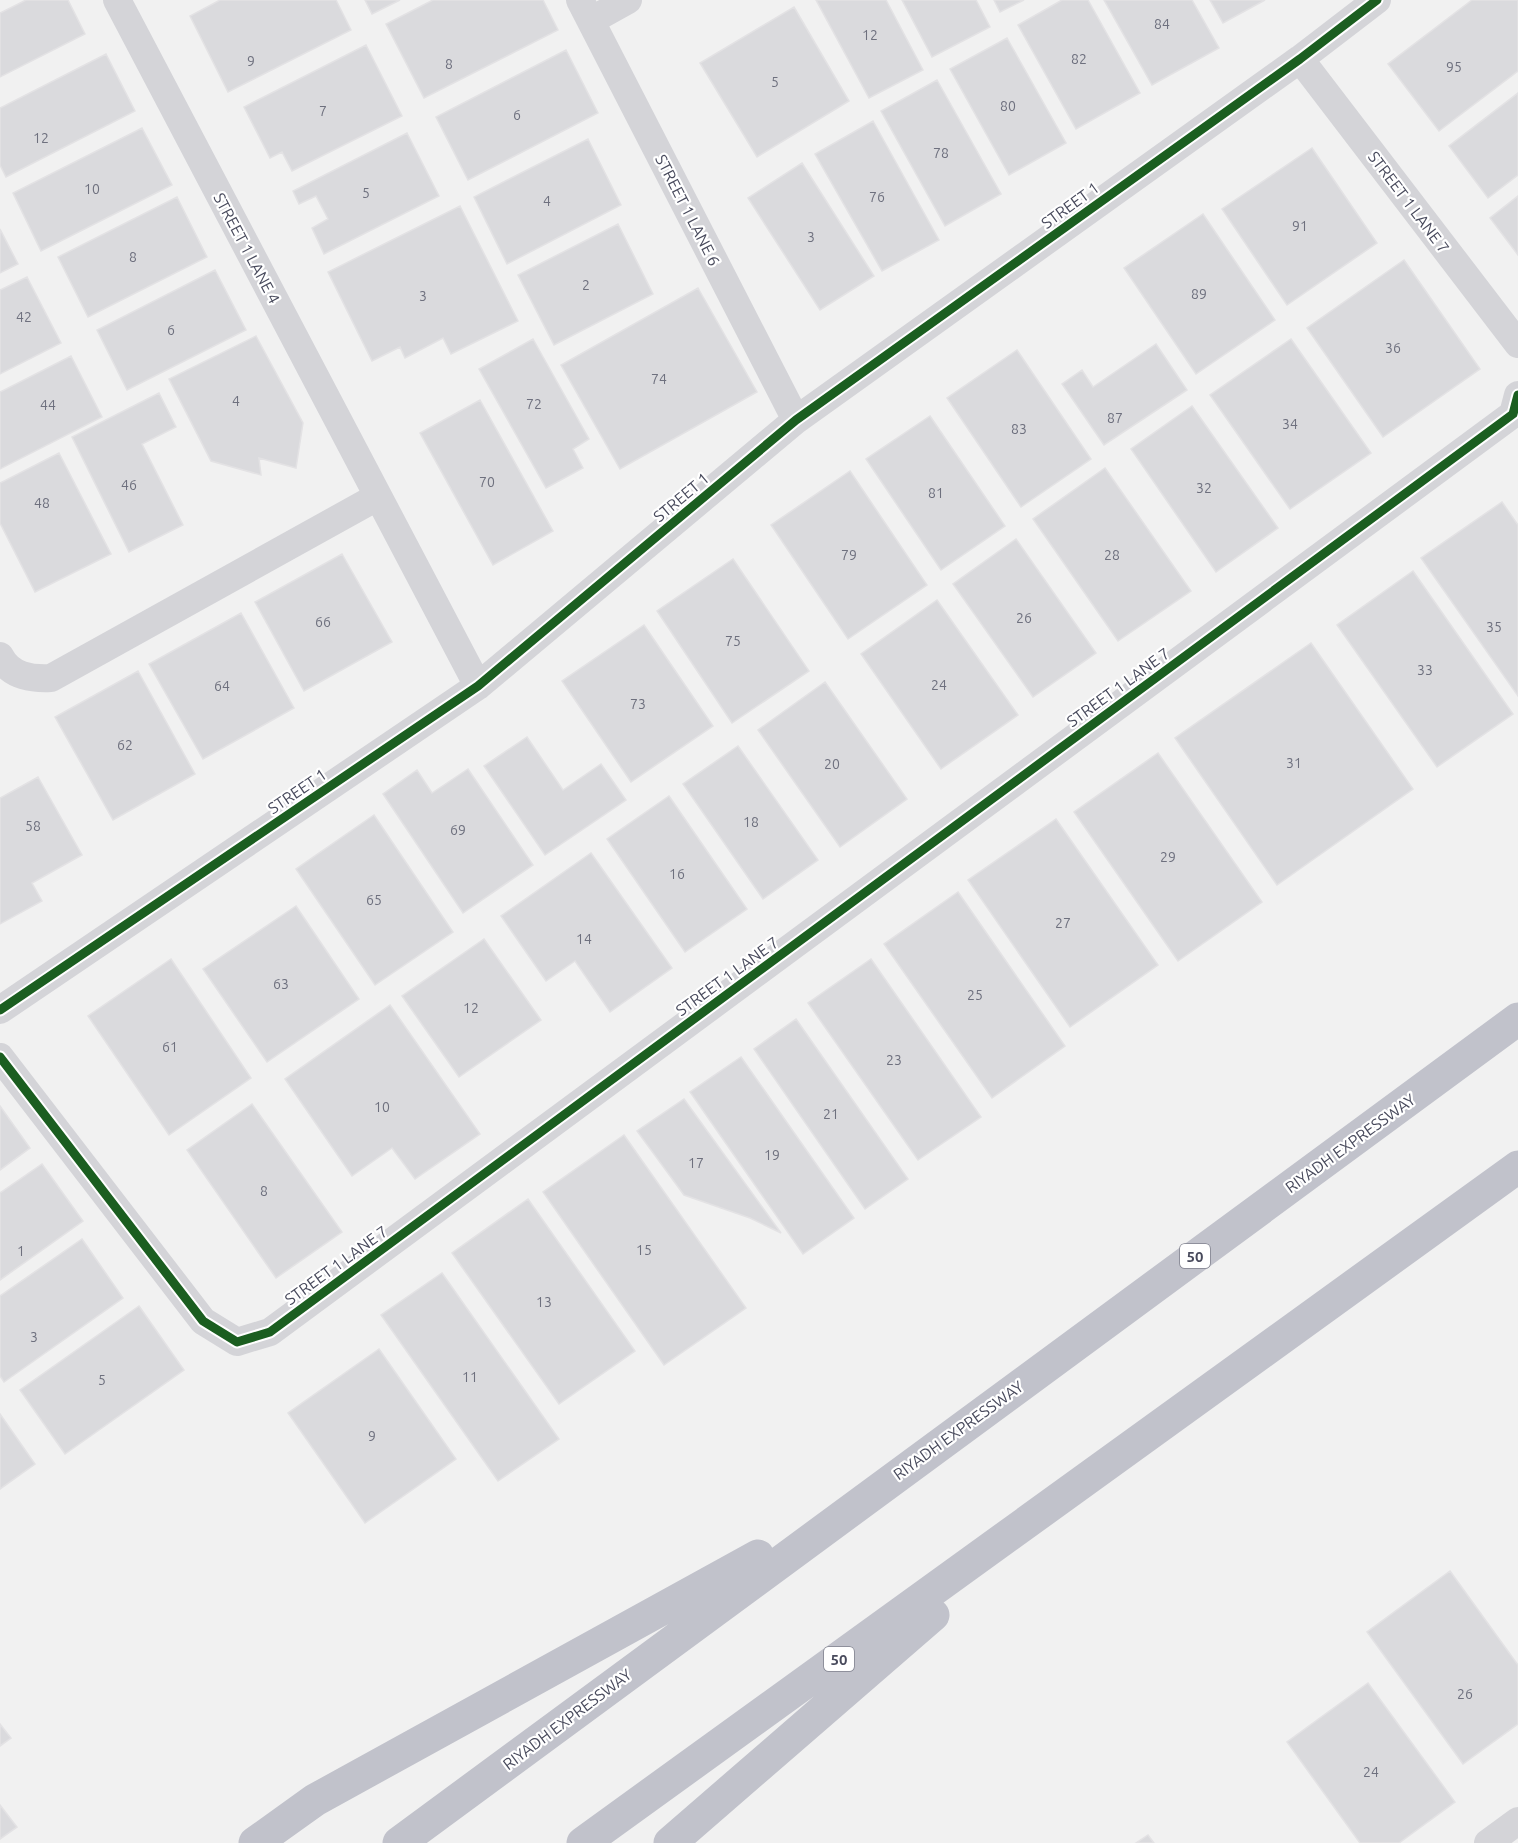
<svg xmlns="http://www.w3.org/2000/svg" width="1518" height="1843" viewBox="0 0 1518 1843" font-family="Ubuntu,sans-serif">
	<style>
		.building { fill: #dadadd; stroke: #e3e2e4; stroke-width: 1.5 }
		.lines { fill: none; stroke-linecap: round; stroke-linejoin: round }
		.minor { stroke: #d4d4d8; stroke-width: 28 }
		.motorway { stroke: #c1c2cb; stroke-width: 33 }
		.cycleway-casing { stroke: #fff; stroke-width: 13 }
		.cycleway { stroke: #1b5e20; stroke-width: 9 }
		.labels { text-anchor: middle; dominant-baseline: central; stroke-width: 4.5; stroke-linejoin: round; paint-order: stroke }
		.number-label { font-size: 14px; fill: #6e707e }
		.shield { fill: #fff; stroke: #7f808d; stroke-width: 1.5 }
		.shield-label { font-size: 15px; font-weight: bold; fill: #484a5c }
		.street-label { font-size: 16px; fill: #484a5c; stroke: #fff }
	</style>
	<rect width="100%" height="100%" fill="#f1f1f1"/>
	<path class="building" d="M26 0H68L85 34 0 77V13Z
		M220 0H336L351 30 228 92 190 16Z
		M365 0H400L372 14Z
		M433 0H543L558 30 424 98 386 24Z
		M816 0H886L923 70 869 98Z
		M902 0H976L990 27 932 57Z
		M994 0H1024L1000 12Z
		M1062 0H1088L1140 93 1076 129 1018 25Z
		M1104 0H1192L1219 48 1152 85Z
		M1210 0H1265L1223 23Z
		M1472 0H1518V71L1439 131 1388 64Z
		M794 7 849 101 757 157 700 63Z
		M1007 38 1066 143 1009 175 950 69Z
		M366 45 402 116 292 171 282 152 270 158 244 107Z
		M566 50 598 113 468 180 436 117Z
		M106 54 135 111 6 177 0 165V108Z
		M937 80 1001 194 945 226 881 111Z
		M1518 93V175L1488 198 1449 146Z
		M873 121 939 240 882 271 815 154Z
		M142 128 172 185 41 251 13 193Z
		M407 133 439 196 324 254 312 228 328 219 316 196 299 204 293 191Z
		M588 139 621 205 507 264 474 197Z
		M1312 148 1377 243 1287 305 1222 209Z
		M802 163 874 276 820 310 748 198Z
		M1518 196V255L1490 218Z
		M177 197 207 257 88 317 58 257Z
		M460 206 518 321 451 354 443 338 405 358 400 347 372 361 328 272Z
		M1203 214 1275 320 1196 374 1124 268Z
		M618 224 653 294 554 345 518 275Z
		M0 229 18 264 0 273Z
		M1404 260 1480 369 1383 437 1307 328Z
		M215 270 246 330 127 390 97 330Z
		M27 277 61 343 0 374V290Z
		M698 288 757 392 620 469 561 365Z
		M256 336 303 423 296 468 259 458 261 475 211 461 169 379Z
		M533 339 589 439 573 449 583 468 546 488 479 369Z
		M1291 339 1371 453 1290 509 1210 395Z
		M1156 344 1187 390 1104 445 1062 384 1082 370 1093 387Z
		M1017 350 1091 459 1021 507 947 398Z
		M71 356 102 417 0 469V392Z
		M159 393 176 427 142 444 183 525 129 552 72 437Z
		M480 400 553 531 493 565 420 433Z
		M1192 406 1278 528 1216 572 1131 449Z
		M930 416 1005 526 941 570 866 459Z
		M59 453 111 554 35 592 0 523V483Z
		M1105 468 1191 591 1118 641 1033 519Z
		M850 471 927 585 848 639 771 525Z
		M1502 502 1518 525V696L1421 558Z
		M1016 539 1096 653 1033 697 953 584Z
		M342 554 392 642 304 691 255 602Z
		M733 559 809 671 732 723 657 611Z
		M1413 571 1513 714 1437 767 1337 625Z
		M937 600 1018 715 941 769 861 654Z
		M241 613 294 708 203 759 149 664Z
		M644 625 713 726 631 782 562 681Z
		M1311 643 1413 789 1277 885 1175 738Z
		M138 671 195 774 113 820 55 717Z
		M825 682 907 799 840 847 758 730Z
		M527 737 563 790 601 764 626 800 545 855 484 766Z
		M738 746 818 860 763 899 683 784Z
		M1158 753 1262 902 1178 961 1074 812Z
		M468 769 533 865 463 913 383 794 417 770 432 793Z
		M38 777 82 855 32 883 42 901 0 924V798Z
		M669 796 747 909 685 952 607 839Z
		M374 815 453 932 375 985 296 869Z
		M1056 819 1158 965 1070 1027 968 880Z
		M591 853 672 968 610 1012 575 961 546 981 501 916Z
		M958 892 1065 1046 992 1098 884 944Z
		M296 906 359 999 267 1062 203 969Z
		M484 939 541 1020 459 1077 402 996Z
		M171 959 251 1078 169 1135 88 1016Z
		M871 959 981 1117 918 1160 808 1003Z
		M390 1005 480 1134 415 1179 392 1148 352 1176 285 1079Z
		M796 1019 908 1179 865 1209 754 1049Z
		M741 1057 854 1218 803 1254 690 1092Z
		M684 1099 781 1233 750 1218 684 1195 637 1131Z
		M252 1104 342 1232 276 1278 187 1150Z
		M0 1106 30 1148 0 1170Z
		M624 1135 746 1308 664 1365 543 1192Z
		M42 1164 83 1221 0 1280V1193Z
		M528 1199 635 1351 559 1404 452 1253Z
		M82 1239 123 1298 4 1382 0 1376V1296Z
		M442 1273 559 1439 498 1481 381 1315Z
		M139 1306 184 1370 65 1454 20 1390Z
		M379 1349 456 1459 365 1523 288 1413Z
		M0 1414 35 1464 0 1489Z
		M1450 1571 1518 1665V1724L1463 1764 1367 1632Z
		M1368 1683 1455 1802 1399 1843H1360L1287 1742Z
		M0 1724 11 1738 0 1746Z
		M0 1805 17 1827 0 1839Z
		M1148 1835 1154 1843H1136Z"/>
	<g class="lines">
		<path class="minor" d="M117 0 478 686
			M580 0 796 420
			M592 20 628 0
			M1300 59 1518 344
			M0 656C10 676 31 679 51 678L377 497
			M0 1010 478 686 796 420 1300 59 1377 0
			M0 1057 203 1321 237 1342 270 1332 1513 414 1518 395
			M1488 1843 1518 1821"/>
		<path class="motorway" d="M255 1843 315 1800 758 1556
			M399 1843 1518 1019
			M583 1843 1518 1167
			M670 1843 933 1615"/>
		<defs>
			<path id="cycleway" d="M0 1010 478 686 796 420 1300 59 1377 0
				M0 1057 203 1321 237 1342 270 1332 1513 414 1518 395"/>
		</defs>
		<use href="#cycleway" class="cycleway-casing"/>
		<use href="#cycleway" class="cycleway"/>
	</g>
	<g class="labels">
		<g class="number-label">
			<text x="1162" y="24">84</text>
			<text x="870" y="35">12</text>
			<text x="1079" y="59">82</text>
			<text x="251" y="61">9</text>
			<text x="449" y="64">8</text>
			<text x="1454" y="67">95</text>
			<text x="775" y="82">5</text>
			<text x="1008" y="106">80</text>
			<text x="323" y="111">7</text>
			<text x="517" y="115">6</text>
			<text x="41" y="138">12</text>
			<text x="941" y="153">78</text>
			<text x="92" y="189">10</text>
			<text x="366" y="193">5</text>
			<text x="877" y="197">76</text>
			<text x="547" y="201">4</text>
			<text x="1300" y="226">91</text>
			<text x="811" y="237">3</text>
			<text x="133" y="257">8</text>
			<text x="586" y="285">2</text>
			<text x="1199" y="294">89</text>
			<text x="423" y="296">3</text>
			<text x="24" y="317">42</text>
			<text x="171" y="330">6</text>
			<text x="1393" y="348">36</text>
			<text x="659" y="379">74</text>
			<text x="236" y="401">4</text>
			<text x="534" y="404">72</text>
			<text x="48" y="405">44</text>
			<text x="1115" y="418">87</text>
			<text x="1290" y="424">34</text>
			<text x="1019" y="429">83</text>
			<text x="487" y="482">70</text>
			<text x="129" y="485">46</text>
			<text x="1204" y="488">32</text>
			<text x="936" y="493">81</text>
			<text x="42" y="503">48</text>
			<text x="849" y="555">79</text>
			<text x="1112" y="555">28</text>
			<text x="1024" y="618">26</text>
			<text x="323" y="622">66</text>
			<text x="1494" y="627">35</text>
			<text x="733" y="641">75</text>
			<text x="1425" y="670">33</text>
			<text x="939" y="685">24</text>
			<text x="222" y="686">64</text>
			<text x="638" y="704">73</text>
			<text x="125" y="745">62</text>
			<text x="1294" y="763">31</text>
			<text x="832" y="764">20</text>
			<text x="751" y="822">18</text>
			<text x="33" y="826">58</text>
			<text x="458" y="830">69</text>
			<text x="1168" y="857">29</text>
			<text x="677" y="874">16</text>
			<text x="374" y="900">65</text>
			<text x="1063" y="923">27</text>
			<text x="584" y="939">14</text>
			<text x="281" y="984">63</text>
			<text x="975" y="995">25</text>
			<text x="471" y="1008">12</text>
			<text x="170" y="1047">61</text>
			<text x="894" y="1060">23</text>
			<text x="382" y="1107">10</text>
			<text x="831" y="1114">21</text>
			<text x="772" y="1155">19</text>
			<text x="696" y="1163">17</text>
			<text x="264" y="1191">8</text>
			<text x="644" y="1250">15</text>
			<text x="21" y="1251">1</text>
			<text x="544" y="1302">13</text>
			<text x="34" y="1337">3</text>
			<text x="470" y="1377">11</text>
			<text x="102" y="1380">5</text>
			<text x="372" y="1436">9</text>
			<text x="1465" y="1694">26</text>
			<text x="1371" y="1772">24</text>
		</g>
		<g class="shield">
			<rect x="1180" y="1244" width="30" height="24" rx="4.5"/>
			<rect x="824" y="1647" width="30" height="24" rx="4.5"/>
		</g>
		<g class="shield-label">
			<text x="1195" y="1256">50</text>
			<text x="839" y="1659">50</text>
		</g>
		<g class="street-label">
			<text transform="translate(1409 202) rotate(53)">STREET 1 LANE 7</text>
			<text transform="translate(1070 205) rotate(-36)">STREET 1</text>
			<text transform="translate(688 210) rotate(63)">STREET 1 LANE 6</text>
			<text transform="translate(247 248) rotate(62)">STREET 1 LANE 4</text>
			<text transform="translate(681 497) rotate(-40)">STREET 1</text>
			<text transform="translate(1118 687) rotate(-36)">STREET 1 LANE 7</text>
			<text transform="translate(297 791) rotate(-34)">STREET 1</text>
			<text transform="translate(727 976) rotate(-36)">STREET 1 LANE 7</text>
			<text transform="translate(1350 1143) rotate(-36)">RIYADH EXPRESSWAY</text>
			<text transform="translate(336 1265) rotate(-36)">STREET 1 LANE 7</text>
			<text transform="translate(958 1430) rotate(-36)">RIYADH EXPRESSWAY</text>
			<text transform="translate(567 1719) rotate(-37)">RIYADH EXPRESSWAY</text>
		</g>
	</g>
</svg>
